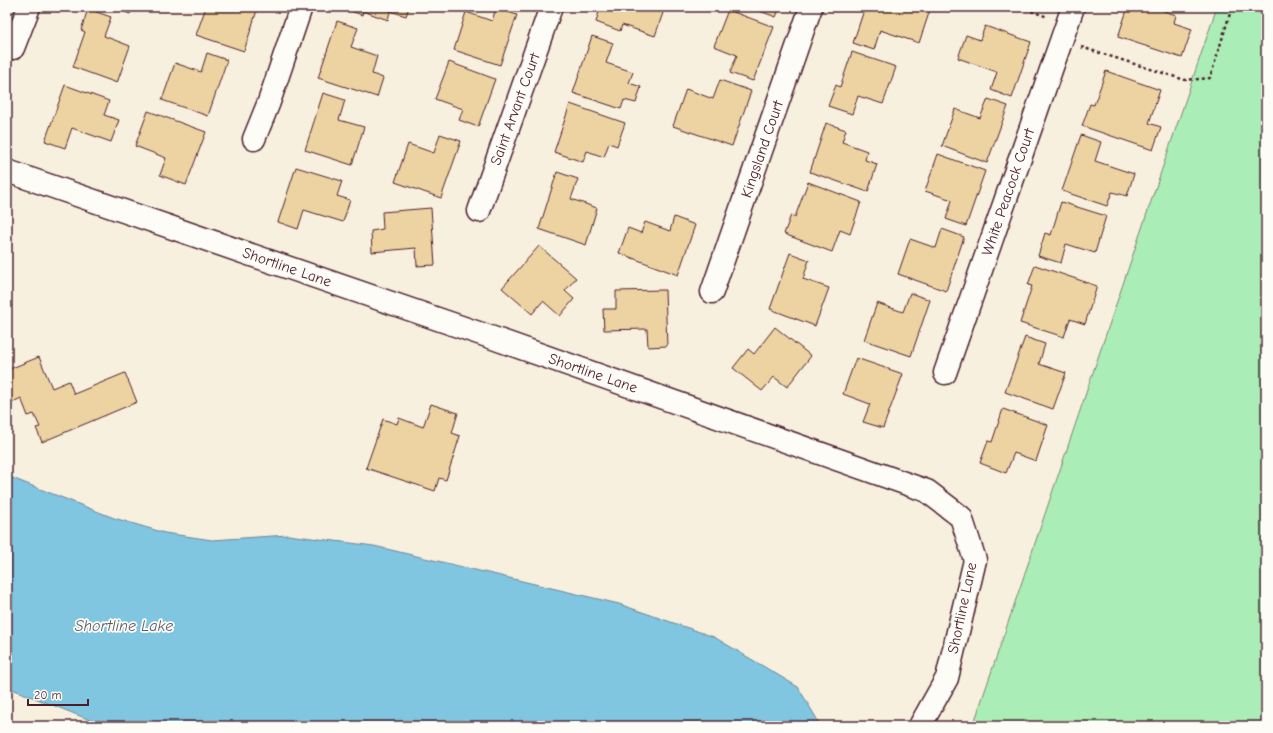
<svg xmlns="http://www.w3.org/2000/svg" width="1273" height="733" viewBox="0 0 1273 733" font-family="'Comic Neue',sans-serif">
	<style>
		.green { fill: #abedb6; stroke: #7a8670 }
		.water { fill: #80c6e1; stroke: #6a8398 }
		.building { fill: #edd3a2; stroke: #4a1f2b }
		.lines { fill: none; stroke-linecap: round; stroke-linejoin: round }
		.minor-casing { stroke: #4a1f2b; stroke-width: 25 }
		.path { stroke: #4a1f2b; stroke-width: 2.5; stroke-dasharray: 3 3; stroke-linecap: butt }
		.minor { stroke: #fdfcf7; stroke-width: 22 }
		.labels { text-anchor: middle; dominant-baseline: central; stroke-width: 3.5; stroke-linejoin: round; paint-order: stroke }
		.street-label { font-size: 15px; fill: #4a1f2b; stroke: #fdfcf7 }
		.water-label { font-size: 16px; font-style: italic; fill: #5d596b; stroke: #fdfcf7 }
	</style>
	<rect width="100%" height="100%" fill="#f8f0de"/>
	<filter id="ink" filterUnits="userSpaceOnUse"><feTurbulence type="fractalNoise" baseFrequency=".025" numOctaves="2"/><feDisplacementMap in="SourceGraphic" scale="8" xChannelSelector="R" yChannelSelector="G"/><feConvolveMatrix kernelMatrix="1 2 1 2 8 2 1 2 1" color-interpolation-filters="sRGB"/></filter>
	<g filter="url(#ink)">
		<path class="green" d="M1217 7H1266V726H973Z"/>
		<path class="water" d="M7 476 114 518 165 533 212 540 288 535 374 546 619 604 714 637 798 687 821 726H718L702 721 680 723 674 726H105L7 687Z"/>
		<path class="building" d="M111 7H133L130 14Z
			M206 7H258L244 51 196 35Z
			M343 7H409L406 16 390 11 388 20 363 11 362 15 342 8Z
			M605 7H665L655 36 622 25 620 31 596 22 600 8 605 9Z
			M758 7H780L776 17 757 10Z
			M865 7H931L919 43 880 30 874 50 853 43Z
			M1128 7H1153L1176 15 1174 23 1192 29 1182 58 1118 37Z
			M496 8 517 15 500 65 454 50 466 12 492 21Z
			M88 9 111 17 104 36 130 46 117 83 73 67 85 32 81 30Z
			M728 10 774 27 753 81 730 73 737 55 714 46Z
			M337 21 358 28 351 47 377 56 372 74 383 78 377 97 318 78Z
			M985 26 1031 42 1012 98 991 90 997 72 958 58 966 35 980 40Z
			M592 36 613 43 606 63 633 72 629 83 641 87 636 103 624 100 621 109 573 93Z
			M852 52 896 67 883 104 858 96 852 114 828 106 836 85 840 87Z
			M207 53 227 60 208 116 162 100 175 63 201 72Z
			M449 62 495 79 478 127 459 120 463 109 435 99Z
			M1106 71 1160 90 1149 123 1161 127 1153 150 1082 126 1090 104 1094 105Z
			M720 80 751 91 732 146 673 126 686 89 713 99Z
			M65 85 109 101 104 115 119 120 111 142 72 128 65 148 45 141Z
			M323 93 345 100 339 120 364 127 352 165 305 150Z
			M988 99 1008 106 987 163 942 146 955 109 980 118Z
			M570 104 625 123 617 146 609 143 604 157 587 151 583 162 554 152Z
			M148 111 206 132 186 185 160 175 166 158 135 146Z
			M826 123 846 130 842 142 867 151 865 160 877 164 868 192 810 172Z
			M440 134 461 141 441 198 395 182 408 144 434 153Z
			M1081 135 1101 142 1095 161 1134 174 1127 196 1112 192 1107 206 1062 191Z
			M938 154 985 171 966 226 946 219 952 200 925 191Z
			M296 167 342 181 337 196 350 200 343 222 304 210 298 229 278 222Z
			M557 172 578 179 571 199 597 208 586 245 539 229Z
			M808 182 861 202 850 234 840 230 832 252 784 234 791 215 795 217Z
			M1061 202 1106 216 1095 253 1066 244 1061 263 1038 256 1045 233 1051 235Z
			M431 208 435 265 417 266 416 248 372 252 371 231 383 229 382 212Z
			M674 217 695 225 678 275 619 253 628 228 641 233 645 222 670 231Z
			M942 229 964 237 946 291 898 274 910 239 936 248Z
			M539 246 576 278 565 291 574 299 560 316 543 301 532 314 502 288Z
			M790 253 809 260 803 279 829 288 815 326 770 309Z
			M1035 265 1097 286 1085 324 1070 319 1064 337 1020 323 1032 286 1028 285Z
			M665 290 667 346 648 347 647 329 604 330 603 309H616V291Z
			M910 293 930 300 911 356 864 340 877 303 903 312Z
			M775 327 811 356 787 387 774 377 762 391 733 368 748 349 754 354Z
			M1025 337 1045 344 1039 364 1066 373 1053 409 1005 392Z
			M39 357 52 388 69 381 74 394 125 373 137 402 42 442 36 428 40 427 34 414 28 416 21 398 9 404 7 399V370Z
			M856 358 903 374 883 428 863 422 870 404 843 394Z
			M431 404 458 413 452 433 460 436 446 480 439 478 435 491 366 468 383 419 397 424 399 418 423 427Z
			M1003 409 1048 425 1036 461 1014 453 1006 473 980 463 988 441 992 442Z"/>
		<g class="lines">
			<defs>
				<path id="minor" d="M13 48 29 7
					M254 139 269 102 301 7
					M7 171 493 338 927 491 961 517 975 560 947 678 920 726
					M479 211 551 7
					M712 292 811 7
					M945 373 1073 7"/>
			</defs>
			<use href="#minor" class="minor-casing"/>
			<path class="path" d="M1020 7 1048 17
				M1081 47 1185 80 1210 78 1232 7"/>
			<use href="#minor" class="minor"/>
		</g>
	</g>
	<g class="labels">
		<g class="street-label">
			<text transform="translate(515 109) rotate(-70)">Saint Arvant Court</text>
			<text transform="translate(762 149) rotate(-71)">Kingsland Court</text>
			<text transform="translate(1008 192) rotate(-71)">White Peacock Court</text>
			<text transform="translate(287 267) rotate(19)">Shortline Lane</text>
			<text transform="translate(593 373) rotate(19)">Shortline Lane</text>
			<text transform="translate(962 608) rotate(-78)">Shortline Lane</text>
		</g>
		<g class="water-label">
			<text x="124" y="626">Shortline Lake</text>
		</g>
	</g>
	<rect width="1273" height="733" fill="none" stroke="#fdfcf7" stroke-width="24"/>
	<rect x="12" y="12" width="1249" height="709" fill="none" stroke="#4a1f2b" stroke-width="1.5" filter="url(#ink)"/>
	<path d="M28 699v6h60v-6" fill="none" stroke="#4a1f2b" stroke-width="2"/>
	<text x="34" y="699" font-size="12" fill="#4a1f2b" stroke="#fdfcf7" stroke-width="3" paint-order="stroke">20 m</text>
</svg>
